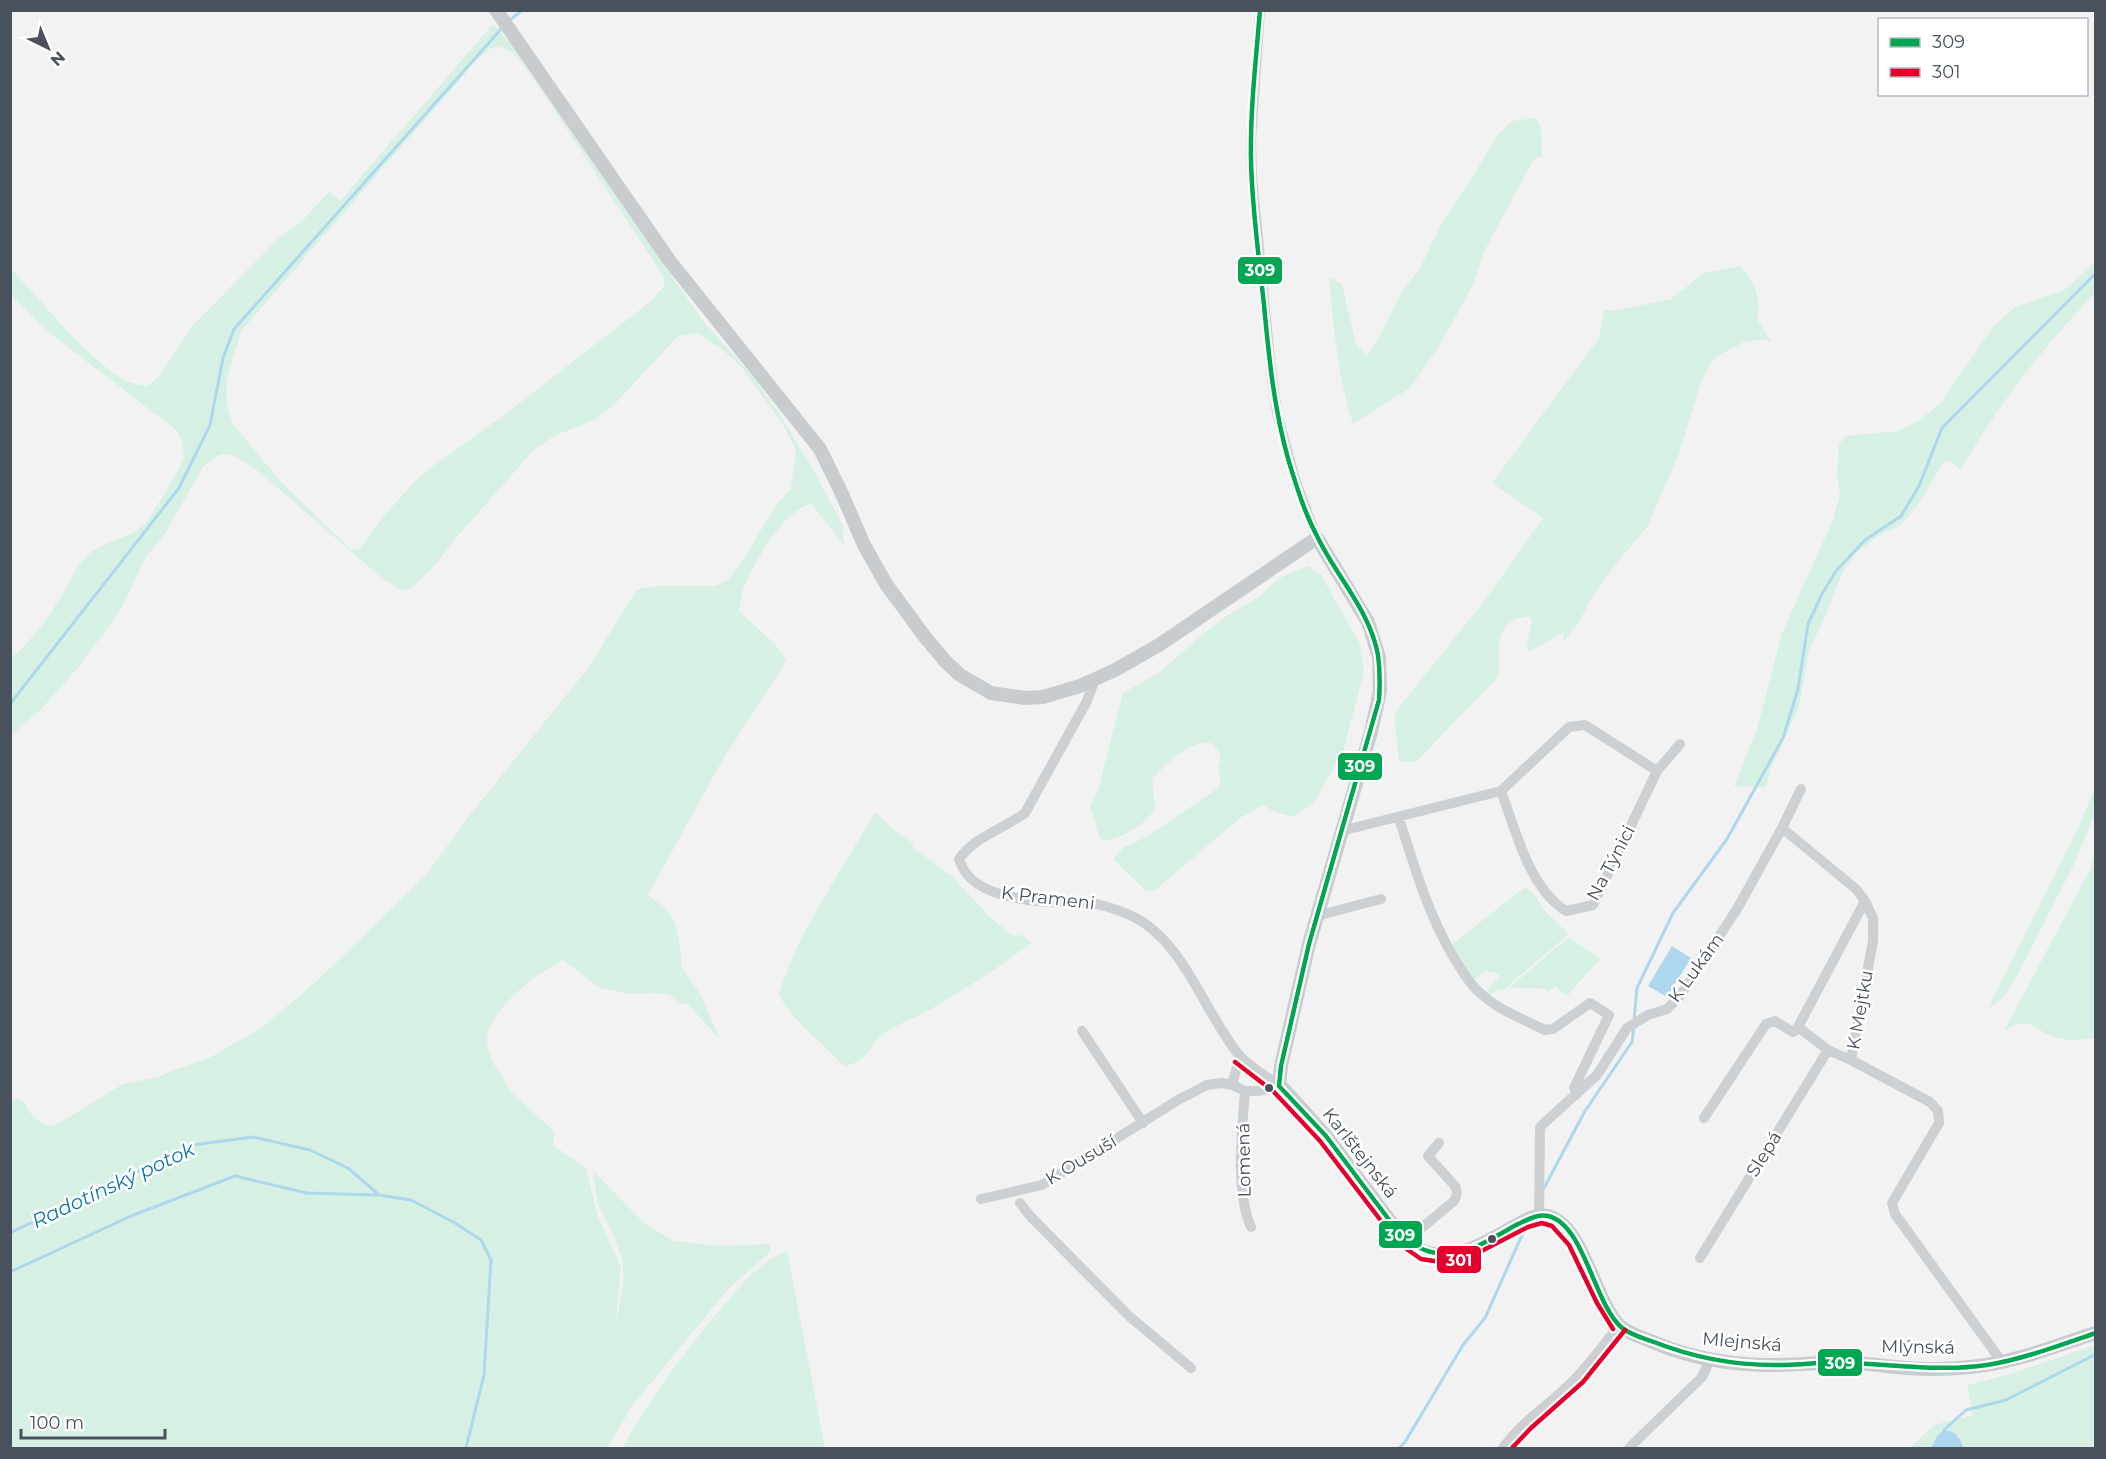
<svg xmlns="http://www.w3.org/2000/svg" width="2106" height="1459" viewBox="0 0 2106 1459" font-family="Montserrat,sans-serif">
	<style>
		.green { fill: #d7f0e4; fill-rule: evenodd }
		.water { fill: #add7ec }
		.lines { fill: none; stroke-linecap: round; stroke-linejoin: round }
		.stream { stroke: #add7ec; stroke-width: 3 }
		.minor { stroke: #cdd0d3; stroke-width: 10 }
		.major { stroke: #c9cccf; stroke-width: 14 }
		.bus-1-casing { stroke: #fff; stroke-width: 9 }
		.bus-2-casing { stroke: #fff; stroke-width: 9 }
		.bus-1 { stroke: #00a651; stroke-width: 4.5 }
		.bus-2 { stroke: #e4002b; stroke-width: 4.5 }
		.bus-dot { fill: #49515d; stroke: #fff; stroke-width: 2 }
		.labels { text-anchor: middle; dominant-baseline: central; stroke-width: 5; stroke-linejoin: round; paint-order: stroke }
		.street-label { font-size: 18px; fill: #49515d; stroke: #fff }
		.water-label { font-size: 20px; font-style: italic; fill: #1177a8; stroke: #fff }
		.line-badge { stroke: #fff; stroke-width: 2 }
		.badge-label { font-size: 16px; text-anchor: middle; font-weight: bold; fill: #fff }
	</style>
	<rect width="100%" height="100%" fill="#f2f2f2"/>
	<path class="green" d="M493 24 513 47 703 321 750 373 777 410 813 469 843 526 844 546 812 504C784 508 751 567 742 593 741 599 740 605 739 611L775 644 786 659 782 669 723 759 648 895C654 900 665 907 670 914 677 925 683 953 681 966L702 997 720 1040 688 1004 680 1003 670 995 657 993 630 994 600 988 563 960C538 972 489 1009 487 1040 487 1048 491 1054 492 1062L500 1072 511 1092 555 1132 553 1145 586 1168 597 1214 621 1267 615 1327 623 1286V1262L612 1231 598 1205 593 1171 644 1223 674 1241 720 1246 770 1244V1252L729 1288 632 1406 607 1448H11V1102L18 1099 23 1101C30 1114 37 1124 54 1126L123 1084 159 1077 171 1071 209 1058 260 1029 317 981 425 876 470 815 588 668 636 591C649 583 698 586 715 586L729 579 746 555 774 508 791 488 796 451 785 428 742 368 723 350 697 333 678 336 612 407 594 420 554 436 533 451 456 538 435 565 412 588 405 590 399 589 383 579 258 471 238 458 227 454 219 455 203 467 166 532 146 557 120 611 76 670 42 708 11 735V658C33 640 50 615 65 590 71 579 75 569 84 559 102 539 124 542 143 526 149 521 181 467 183 459 185 448 181 438 175 429L51 334 11 295 10 268C42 301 84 355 121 378 130 383 139 385 148 386L159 376 194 324 280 237 300 223 329 192 340 201ZM498 47C514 48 522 64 531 75L659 269 664 278V286L650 302 504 415 433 466 415 481 384 516 360 548 354 550 349 548 281 482 233 424 227 405 226 382 241 331 475 62 489 49Z
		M1535 118 1541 127 1542 157 1534 159 1485 250 1474 283 1441 343 1410 388 1353 424C1338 377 1333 326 1329 277L1342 284 1356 344 1367 356 1379 337 1401 293 1420 268 1441 225 1473 176 1497 136 1512 121Z
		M2095 263V293C2045 345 1996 407 1961 470L1950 461 1944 462 1917 506 1906 519 1898 527 1879 535 1861 549 1848 563 1839 580 1827 612 1809 651 1799 707 1771 768 1766 787 1734 786 1757 729 1782 633 1833 520 1840 494 1837 474 1839 444 1846 436 1898 431 1920 420 1940 403 1994 326 2015 307 2064 290Z
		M1740 266C1754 277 1762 301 1757 320L1772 342 1764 339 1744 342 1717 356 1711 363 1701 382 1679 454 1647 527 1615 565 1590 601 1578 624 1562 642 1565 632 1529 652 1527 645 1532 620 1528 616C1524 617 1517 618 1513 620 1495 630 1499 659 1499 676L1416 762H1399L1394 716 1400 706 1485 600 1543 518 1492 483 1599 338 1604 310H1619L1671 299 1704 273Z
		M1308 566 1321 575 1359 642 1364 671 1343 752 1314 802 1294 817 1275 812 1263 805 1240 818 1154 891 1145 890 1113 859 1123 848 1146 837 1217 789 1221 784 1218 765C1224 756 1219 749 1211 743 1189 740 1167 763 1153 778 1151 790 1156 801 1155 807 1151 822 1114 845 1100 839L1090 806 1098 790 1123 693 1160 672 1204 633 1228 615 1256 599 1283 576Z
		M2095 787V813L2074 864 2019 972 2004 997 1988 1009 2079 826Z
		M877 813 891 828 913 844V848L951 875 988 915 1009 933 1015 936 1023 935 1031 943C1000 967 965 989 931 1009 915 1018 896 1024 882 1035 867 1048 868 1062 844 1066 823 1043 794 1023 779 995 798 929 841 874 873 815Z
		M2095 852V1038C2084 1040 2068 1041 2057 1038 2032 1030 2031 1014 2004 1031L2090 870Z
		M1525 887 1531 891 1547 913 1569 934 1502 991 1499 988 1490 995 1487 991 1500 976 1496 973 1486 971 1474 979 1451 945Z
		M1569 937 1600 959 1567 996 1555 986 1549 992 1545 989 1510 987Z
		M787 1251 825 1448H622C650 1400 682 1354 718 1312 739 1288 757 1263 787 1251Z
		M2095 1345V1448H1964L1958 1435 1937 1436 1931 1448H1910L1934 1425 1973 1415 1967 1385 2014 1373Z"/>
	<path class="water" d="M1672 946 1691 958 1667 997 1648 986Z
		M1944 1430C1957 1432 1959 1437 1964 1448H1931L1937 1436Z"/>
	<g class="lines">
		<path class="stream" d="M509 21 522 10
			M10 704 179 488 210 425 223 358 234 329 502 28
			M1634 1020 1637 988 1673 913 1727 839 1783 738 1798 689 1808 624 1822 594 1836 571 1865 540 1901 516 1919 486 1942 428 2096 273
			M1544 1188 1585 1111 1632 1042 1634 1027
			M10 1233 192 1145 253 1137 310 1150 348 1168 379 1195 411 1200 455 1223 481 1240 491 1260 484 1375 466 1448
			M10 1272 131 1216 235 1176 307 1193 377 1195
			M1944 1434V1430L1966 1410 2006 1400 2096 1354
			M1399 1448 1405 1442 1463 1345 1485 1318 1526 1226"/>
		<path class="minor" d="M1260 10 1251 141 1252 177 1271 369 1277 413 1295 479 1317 538
			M1095 679 1087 701 1025 813C1002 830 977 835 959 859 969 894 1016 899 1047 902 1064 903 1080 901 1097 904 1109 907 1121 911 1132 916 1184 941 1204 1012 1239 1055 1249 1067 1267 1076 1279 1086
			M1501 791C1516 831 1529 888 1566 911L1593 905 1657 771 1680 744
			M1399 818C1414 866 1428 914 1454 958 1461 969 1468 982 1478 991 1496 1009 1523 1019 1545 1030L1553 1029 1590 1003 1609 1015 1574 1088 1577 1094
			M1782 828 1856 889 1865 901 1873 918V941L1851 1060
			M1341 831 1501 791 1569 727 1585 725 1657 771
			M1865 901 1798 1027 1828 1050 1851 1060 1930 1102 1938 1111 1939 1123 1892 1203 1895 1214 2002 1362
			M1316 916 1381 899
			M1082 1031 1143 1123
			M1232 1085 1240 1056
			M1245 1091C1242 1130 1235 1191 1251 1227
			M1704 1118 1766 1024 1775 1021 1793 1032 1798 1027
			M981 1199 1042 1185 1178 1100 1207 1085 1222 1083 1232 1085 1245 1091H1259L1279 1086
			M1020 1203 1031 1217 1129 1316 1191 1368
			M1539 1216 1540 1128 1543 1124 1597 1075 1627 1028 1648 1015 1667 1009 1681 995 1737 909 1782 828 1801 789
			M1406 1241 1454 1201C1457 1196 1458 1192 1455 1186L1428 1156 1439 1143
			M1700 1258 1828 1050
			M1503 1448C1520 1423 1549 1405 1571 1383 1588 1366 1604 1345 1619 1325
			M1629 1448 1702 1377 1710 1360"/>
		<path class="major" d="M496 10 669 260 820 449 842 494 864 545 886 584 925 637 946 662 960 675 991 693 1025 698 1043 697 1080 686 1115 670 1159 645 1317 538 1368 622 1379 657 1380 691 1371 732 1309 944 1281 1066 1279 1084 1326 1136 1402 1237C1438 1272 1476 1248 1513 1227 1524 1221 1538 1212 1551 1217 1585 1230 1596 1306 1621 1327 1630 1334 1643 1338 1653 1342 1688 1357 1726 1364 1764 1365 1794 1366 1825 1361 1855 1363 1873 1364 1891 1367 1909 1368 1932 1370 1964 1368 1986 1365 2024 1359 2060 1344 2096 1333"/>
		<defs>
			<path id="bus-1" d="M1260 10C1256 60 1250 110 1251 160 1252 209 1259 257 1264 305 1269 358 1274 410 1289 462 1297 488 1305 514 1318 538 1337 577 1370 611 1378 655 1380 670 1380 685 1379 700L1309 944 1281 1066 1279 1086 1326 1136 1402 1237C1446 1271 1476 1247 1518 1224 1527 1220 1537 1214 1548 1216 1584 1224 1594 1303 1621 1327 1630 1335 1643 1338 1654 1342 1692 1357 1732 1365 1774 1365 1798 1365 1822 1362 1846 1363 1894 1364 1939 1372 1987 1365 2024 1359 2060 1345 2096 1333"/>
			<path id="bus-2" d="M1235 1062 1274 1092 1320 1141 1398 1243 1421 1259 1447 1263 1470 1257 1528 1227 1542 1223 1552 1226 1569 1245 1597 1303 1613 1329
				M1512 1448 1531 1428 1583 1382 1625 1330"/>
		</defs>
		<use href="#bus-1" class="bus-1-casing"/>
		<use href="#bus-2" class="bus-2-casing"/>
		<use href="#bus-1" class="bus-1"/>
		<use href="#bus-2" class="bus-2"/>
	</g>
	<g class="bus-dot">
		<circle cx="1269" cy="1088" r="5"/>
		<circle cx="1492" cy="1239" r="5"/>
	</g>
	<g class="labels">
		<g class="street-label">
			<text transform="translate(1611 863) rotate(-62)">Na Týnici</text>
			<text transform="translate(1048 898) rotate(7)">K Prameni</text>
			<text transform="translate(1696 968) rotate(-54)">K Lukám</text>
			<text transform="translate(1860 1010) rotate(-80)">K Mejtku</text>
			<text transform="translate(1360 1153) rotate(52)">Karlštejnská</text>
			<text transform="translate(1764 1154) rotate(-58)">Slepá</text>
			<text transform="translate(1081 1160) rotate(-31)">K Ousuší</text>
			<text transform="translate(1244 1160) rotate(-91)">Lomená</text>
			<text transform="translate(1742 1342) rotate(5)">Mlejnská</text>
			<text transform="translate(1918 1347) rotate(1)">Mlýnská</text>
		</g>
		<g class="water-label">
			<text transform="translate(113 1185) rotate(-25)">Radotínský potok</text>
		</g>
	</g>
	<g class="line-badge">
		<rect x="1237" y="256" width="46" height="29" rx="6" fill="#00a651"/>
		<rect x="1337" y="752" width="46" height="29" rx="6" fill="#00a651"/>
		<rect x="1378" y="1220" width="45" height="29" rx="6" fill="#00a651"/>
		<rect x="1436" y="1245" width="46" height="29" rx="6" fill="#e4002b"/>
		<rect x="1817" y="1348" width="46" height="29" rx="6" fill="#00a651"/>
	</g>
	<g class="badge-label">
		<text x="1260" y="276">309</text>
		<text x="1360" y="772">309</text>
		<text x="1400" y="1241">309</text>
		<text x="1459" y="1266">301</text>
		<text x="1840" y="1369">309</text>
	</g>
	<rect width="2106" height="1459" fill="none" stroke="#49515d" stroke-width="24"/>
	<rect x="1878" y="18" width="210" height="78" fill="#ffffff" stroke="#b6b9be" stroke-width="1.5"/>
	<rect x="1890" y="38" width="30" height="9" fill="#00a651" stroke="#b6b9be" stroke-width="1.5"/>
	<text x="1932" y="48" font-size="18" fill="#49515d">309</text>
	<rect x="1890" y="68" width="30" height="9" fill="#e4002b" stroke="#b6b9be" stroke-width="1.5"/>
	<text x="1932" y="78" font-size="18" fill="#49515d">301</text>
	<g transform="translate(48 48) rotate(137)" stroke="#ffffff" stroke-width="4.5" paint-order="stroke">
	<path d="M0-4.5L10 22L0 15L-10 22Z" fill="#49515d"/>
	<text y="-9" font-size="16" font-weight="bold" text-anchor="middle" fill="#49515d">N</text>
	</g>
	<path d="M21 1429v9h144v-9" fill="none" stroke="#49515d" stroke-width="3"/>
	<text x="30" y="1429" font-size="18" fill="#49515d" stroke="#ffffff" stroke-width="4.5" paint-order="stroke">100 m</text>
</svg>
